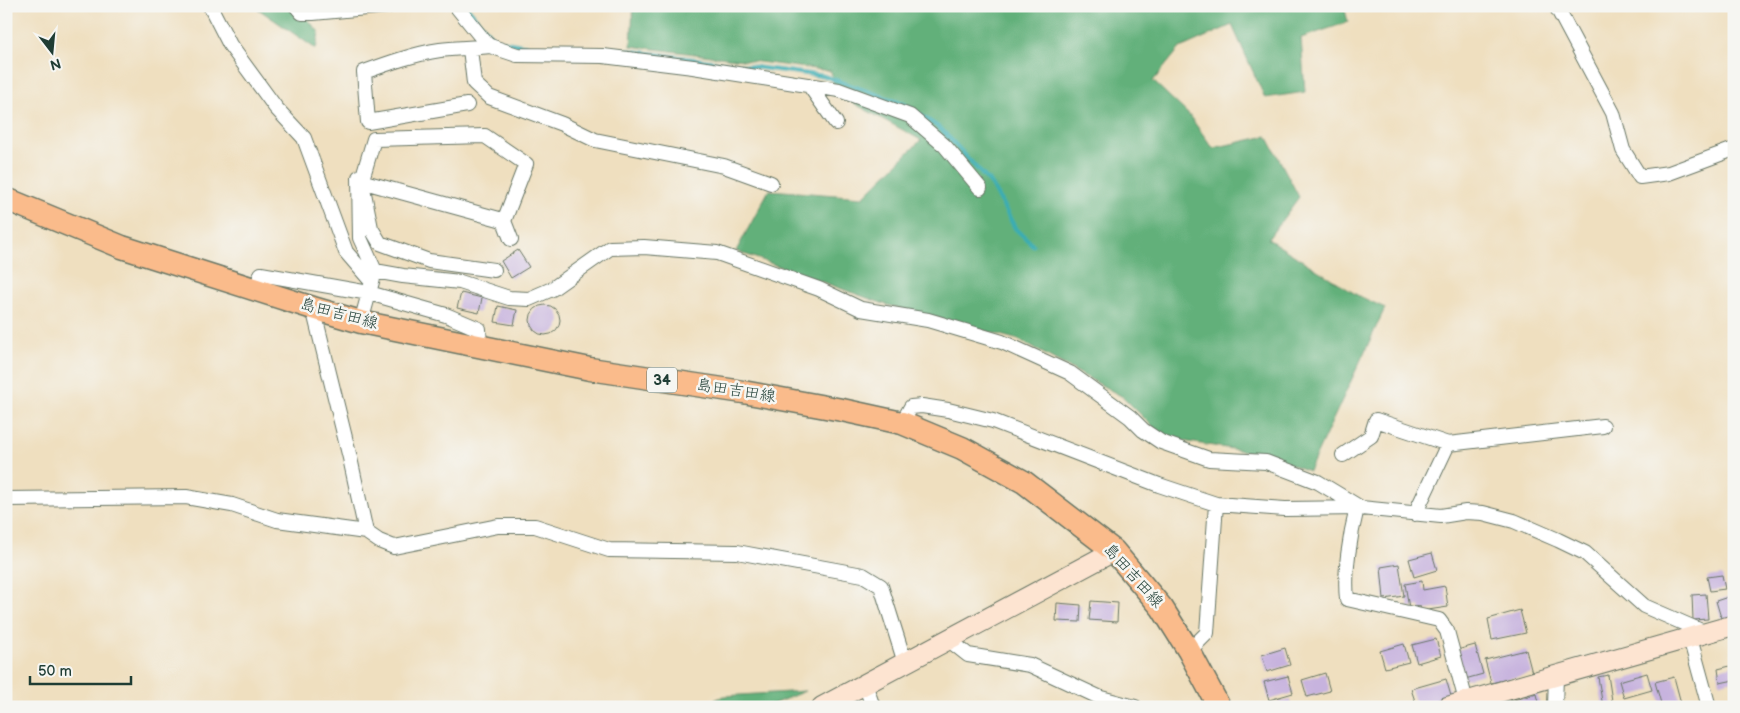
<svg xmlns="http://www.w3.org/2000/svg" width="1740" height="713" viewBox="0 0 1740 713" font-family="'Balsamiq Sans','Klee One',sans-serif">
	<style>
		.forest { fill: #62b07a; stroke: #407657 }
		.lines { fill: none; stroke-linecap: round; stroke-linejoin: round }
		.stream { stroke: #3badb3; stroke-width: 4.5 }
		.building { fill: #c7b3de }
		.street-casing { stroke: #687665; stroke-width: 16 }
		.secondary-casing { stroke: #687665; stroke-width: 22 }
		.primary-casing { stroke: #687665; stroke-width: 25 }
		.street { stroke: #fff; stroke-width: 14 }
		.secondary { stroke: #fde4d1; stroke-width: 20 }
		.primary { stroke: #fabb8b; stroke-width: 22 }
		.labels { text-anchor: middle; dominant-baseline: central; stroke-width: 5; stroke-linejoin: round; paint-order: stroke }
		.shield { fill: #f6f6f2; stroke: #60746d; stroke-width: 1 }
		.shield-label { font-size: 15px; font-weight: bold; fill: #1f3d34 }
		.street-label { font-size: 16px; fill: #1f3d34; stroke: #f6f6f2 }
	</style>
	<rect width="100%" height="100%" fill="#f6f6f2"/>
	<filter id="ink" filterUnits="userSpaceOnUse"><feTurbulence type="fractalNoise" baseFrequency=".02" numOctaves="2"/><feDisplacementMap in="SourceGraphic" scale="10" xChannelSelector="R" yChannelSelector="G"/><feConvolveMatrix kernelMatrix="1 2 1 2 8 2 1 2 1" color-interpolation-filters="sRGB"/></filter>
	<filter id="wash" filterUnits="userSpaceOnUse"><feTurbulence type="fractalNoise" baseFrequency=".0096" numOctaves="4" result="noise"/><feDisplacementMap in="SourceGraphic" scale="20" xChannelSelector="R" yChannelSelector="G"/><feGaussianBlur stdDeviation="1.12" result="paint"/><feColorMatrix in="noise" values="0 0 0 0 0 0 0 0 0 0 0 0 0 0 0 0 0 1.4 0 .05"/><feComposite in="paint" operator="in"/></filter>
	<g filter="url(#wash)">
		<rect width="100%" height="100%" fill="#efdfbf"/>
		<path class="forest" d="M254 6H295L319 32 316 49Z
			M633 6H1344L1348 22 1301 38 1305 92 1265 98 1232 25 1180 48 1153 81 1188 114 1213 148 1267 136 1299 197 1268 239 1357 295 1385 308 1309 471 1257 453 1164 438 1123 397 1019 340 884 304 736 251 769 190 863 197 921 140 835 93 831 71 631 46Z
			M805 691 766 707H698L724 696Z"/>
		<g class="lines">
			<path class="stream" d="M466 6 494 40 536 48 561 49
				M609 50 630 51 824 76 904 104 941 129 992 185 1015 228 1033 245"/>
		</g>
		<g id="blocks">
			<path class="building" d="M518 250 529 267 511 278 501 261Z
				M461 293 482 298 479 313 457 308Z
				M530 320a15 15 0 1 1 30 0a15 15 0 1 1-30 0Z
				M498 306 517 310 514 325 495 322Z
				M1432 553 1437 570 1414 577 1409 559Z
				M1399 564 1404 596 1384 599 1381 567Z
				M1722 575 1725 589 1710 591 1707 577Z
				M1422 581 1423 590 1445 586 1448 607 1421 611 1420 606 1409 608 1405 584Z
				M1706 594 1708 619 1693 620 1692 595Z
				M1734 595V618L1722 621 1716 601Z
				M1091 601 1118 603 1117 622 1089 620Z
				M1057 603 1081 605 1080 622 1056 621Z
				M1520 610 1526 633 1492 640 1488 619Z
				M1436 639 1441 656 1417 663 1412 645Z
				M1404 644 1409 662 1385 668 1380 651Z
				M1475 645 1483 674 1465 679 1457 650Z
				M1285 648 1290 665 1267 672 1262 655Z
				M1526 650 1532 673 1491 683 1485 660Z
				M1734 665V680L1720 683 1718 669Z
				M1325 673 1330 691 1307 697 1302 680Z
				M1647 673 1652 690 1624 698 1619 681Z
				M1608 675 1613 707H1603L1598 677Z
				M1288 676 1293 693 1269 700 1264 682Z
				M1674 677 1682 707H1662L1655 682Z
				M1446 679 1451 696 1417 707 1411 689Z
				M1537 694 1540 707H1511L1510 701Z
				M1290 700 1291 707H1273L1272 704Z"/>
		</g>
	</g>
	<g filter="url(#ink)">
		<use href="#blocks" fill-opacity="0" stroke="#687665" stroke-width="1"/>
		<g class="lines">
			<defs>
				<path id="street" d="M210 6 230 45 276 108 304 138 346 252 371 281
					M296 6 302 13H313L388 6
					M456 6 486 43 490 46C473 48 456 48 440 50 414 54 389 63 364 72L368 122 467 105
					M1556 6 1613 113 1623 150 1640 177 1669 173 1734 149
					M490 46 517 55 603 56 693 67 839 90 910 116 945 146 980 188
					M470 49 474 83 489 97 562 124 595 140 724 166 771 183
					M809 85 836 123
					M359 177 360 238 375 271 361 322
					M360 186 374 139 485 136 526 164 504 221
					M360 186 368 183 499 219 504 221 511 239
					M364 193 371 228 380 243 429 261 494 270
					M375 271 403 276 460 282 509 298 529 299 552 289 610 248 644 247 717 253 819 289 861 309 928 320 1002 342 1070 373 1130 417 1143 430 1161 442 1209 459 1266 462 1318 482 1361 508
					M256 290 261 274 369 293 446 315 479 329 480 346
					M313 308 350 458 366 532
					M902 423 911 407 922 406 948 410 993 421 1159 485 1216 504 1285 509 1361 508 1441 516 1466 512 1483 513 1514 521 1558 540 1585 553 1644 606 1706 633
					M1343 455 1371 436 1376 420 1448 444
					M6 499 186 497 232 505 277 520 366 532 379 541 394 547 498 526H535L609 550 737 552 863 575 881 586 905 663
					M1357 508C1350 535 1344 572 1347 599L1439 620 1447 631 1466 701
					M1415 514 1448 444 1603 426
					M1690 638 1709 707
					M949 640 968 655 1030 665 1101 698 1135 707
					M1189 651 1207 633 1216 504
					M865 684 873 707
					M1555 707 1556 676"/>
				<path id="secondary" d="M822 707 1114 551
					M1447 707 1734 625"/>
				<path id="primary" d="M6 199 122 247 313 308 361 322 590 369 743 392 842 410 902 423 962 448 1024 482 1114 551 1162 608 1189 651 1219 707"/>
			</defs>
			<use href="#street" class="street-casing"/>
			<use href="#secondary" class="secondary-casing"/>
			<use href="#primary" class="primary-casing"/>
			<use href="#street" class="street"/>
			<use href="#secondary" class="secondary"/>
			<use href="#primary" class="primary"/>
		</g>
	</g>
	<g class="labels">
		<rect class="shield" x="647" y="367.5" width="30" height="25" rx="4"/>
		<g class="shield-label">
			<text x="662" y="380">34</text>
		</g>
		<g class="street-label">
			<text transform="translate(339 314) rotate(15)">島田吉田線</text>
			<text transform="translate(736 391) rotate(9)">島田吉田線</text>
			<text transform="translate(1133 576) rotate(48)">島田吉田線</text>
		</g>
	</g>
	<rect width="1740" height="713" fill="none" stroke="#f6f6f2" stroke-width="25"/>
	<g transform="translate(52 52) rotate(164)" stroke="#f6f6f2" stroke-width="4" paint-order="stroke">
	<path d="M0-4L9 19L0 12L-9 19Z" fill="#1f3d34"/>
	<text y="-8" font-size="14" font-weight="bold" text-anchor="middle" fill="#1f3d34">N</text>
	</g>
	<path d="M30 676v8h101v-8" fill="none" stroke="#1f3d34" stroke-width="2.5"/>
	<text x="38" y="676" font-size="15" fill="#1f3d34" stroke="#f6f6f2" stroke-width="4" paint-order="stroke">50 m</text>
</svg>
